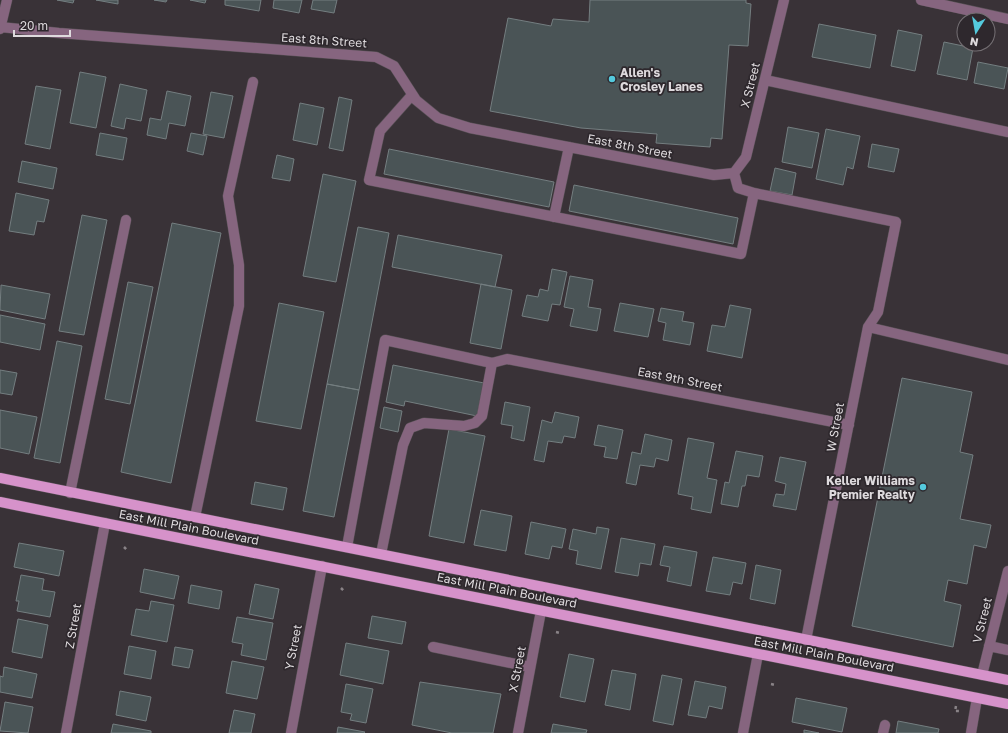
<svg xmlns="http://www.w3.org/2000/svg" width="1008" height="733" viewBox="0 0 1008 733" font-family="'Golos Text',sans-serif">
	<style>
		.building { fill: #4a5456; stroke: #747e80 }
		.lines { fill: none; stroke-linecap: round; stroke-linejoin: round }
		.minor-casing { stroke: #575055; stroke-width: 11 }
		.major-casing { stroke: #575055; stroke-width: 11 }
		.path { stroke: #898387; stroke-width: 2.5; stroke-dasharray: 3 3; stroke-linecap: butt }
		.minor { stroke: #86657f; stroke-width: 10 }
		.major { stroke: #d692ca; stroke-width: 10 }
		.poi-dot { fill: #54cadd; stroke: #2e282d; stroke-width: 1.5 }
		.labels { text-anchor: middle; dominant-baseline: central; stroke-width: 3.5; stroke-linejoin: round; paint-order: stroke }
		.street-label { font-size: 12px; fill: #dedadd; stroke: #2e282d }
		.poi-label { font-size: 12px; font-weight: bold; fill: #dedadd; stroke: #2e282d; text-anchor: start }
	</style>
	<rect width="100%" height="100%" fill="#393237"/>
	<path class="building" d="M57 0H74L73 3Z
		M96 0H118V4Z
		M154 0H167L166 2Z
		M190 0H206L205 3Z
		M225 0H261L259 11 225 5Z
		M274 0H302L299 13 273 8Z
		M313 0H337L334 13 311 9Z
		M590 0H746V3L751 4 748 46 729 45 722 139 711 138 710 147 656 143 657 134 581 128 490 111 508 18 551 26 553 19 589 22Z
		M819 24 876 35 870 68 812 57Z
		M898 30 922 35 915 71 891 66Z
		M944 42 973 48 967 80 937 74Z
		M978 62 1008 68 1004 89 974 83Z
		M80 72 106 77 96 128 70 123Z
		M120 84 147 90 141 121 126 118 124 129 111 126Z
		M36 86 61 90 50 149 25 144Z
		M167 91 191 96 185 126 169 123 166 139 147 135 150 118 161 120Z
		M211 92 233 96 224 138 203 134Z
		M339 97 352 100 343 151 329 148Z
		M300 103 324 108 317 145 293 140Z
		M788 127 819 133 812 168 782 162Z
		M826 129 860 136 853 169 847 167 843 185 816 179Z
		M100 133 127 138 123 160 96 155Z
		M191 133 207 136 203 155 187 151Z
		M872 144 899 149 894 172 868 167Z
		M389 149 554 182 549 207 384 174Z
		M277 155 294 159 290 181 272 178Z
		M22 161 57 168 53 189 18 182Z
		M775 168 796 173 792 195 770 191Z
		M323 174 356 181 336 282 303 276Z
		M574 185 738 218 733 244 569 211Z
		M16 193 49 200 44 222 37 221 34 235 9 231Z
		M82 215 107 220 84 335 59 331Z
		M172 223 221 233 171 483 121 472Z
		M358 227 389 233 359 390 327 384Z
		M398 235 502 255 495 287 392 267Z
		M552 269 567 272 560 305 552 304 548 321 522 316 527 295 538 297 540 289 548 291Z
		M570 276 593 280 588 307 601 309 597 331 570 326 574 309 564 307Z
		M128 282 153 287 130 404 105 399Z
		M481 284 512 290 501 349 470 343Z
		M1 285 50 294 45 319 0 310Z
		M279 303 324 312 301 429 256 421Z
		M620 303 654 309 648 337 614 331Z
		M730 305 751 309 742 358 707 351 712 325 725 327Z
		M661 308 684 312 682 321 694 323 690 345 663 340 666 323 658 321Z
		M0 315 45 324 40 350 0 342Z
		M57 341 82 346 60 463 34 458Z
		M393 365 484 383 477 416 405 401 404 406 386 402Z
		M0 370 17 373 12 395 0 393Z
		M902 378 972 392 960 452 973 455 960 519 991 525 986 548 974 545 967 584 948 580 944 601 961 605 953 647 852 626Z
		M327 384 359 390 334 517 303 511Z
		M505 402 530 407 524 441 511 438 513 426 501 424Z
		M384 407 402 411 398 432 380 428Z
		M0 410 37 417 29 454 0 448Z
		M555 412 579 417 575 438 564 436 562 443 548 441 544 462 534 460 542 420 552 423Z
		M598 425 623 430 617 459 604 457 606 447 594 445Z
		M449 429 485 436 464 543 429 536Z
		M645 434 672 440 668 461 656 458 654 467 640 465 636 485 626 483 632 452 641 454Z
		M688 438 714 443 707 478 717 480 711 513 691 509 693 497 678 494Z
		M736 451 763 456 759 477 747 475 745 486H742L738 507 721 504 725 482 729 483Z
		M780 457 806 462 796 510 773 506 776 494 784 495 786 484 775 481Z
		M255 482 287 488 283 510 251 504Z
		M481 510 512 516 506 551 474 545Z
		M531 522 566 529 562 548 552 546 549 559 525 554Z
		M597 527 609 529 601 569 576 564 578 551 569 549 573 529 596 534Z
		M621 538 655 544 651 565 640 563 638 576 615 572Z
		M19 543 64 551 59 576 14 567Z
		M664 546 697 552 691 586 667 581 670 567 660 565Z
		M713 557 746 563 742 584 733 582 730 595 706 591Z
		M756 565 781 570 775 604 750 599Z
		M144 569 179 576 174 599 140 592Z
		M21 575 44 579 42 590 55 592 50 617 17 611 19 601H16Z
		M255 584 279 589 273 619 249 614Z
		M191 585 222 591 219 609 188 603Z
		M151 601 174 605 167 642 131 635 136 609 149 611Z
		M372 616 406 622 402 644 368 638Z
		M237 617 273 623 266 660 241 655 243 644 232 642Z
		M18 619 48 625 42 658 12 652Z
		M346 643 389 651 383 684 340 675Z
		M129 646 156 651 151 679 124 674Z
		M175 647 193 650 189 668 172 665Z
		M569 654 594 659 585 702 560 697Z
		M232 661 264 667 257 699 226 693Z
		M4 667 37 674 32 698 0 692V676L3 677Z
		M612 670 636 674 630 710 605 705Z
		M662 675 682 679 673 725 653 721Z
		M695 681 726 687 722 709 709 706 706 718 688 715Z
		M420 682 501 694 493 733H452L412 725Z
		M346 684 373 689 366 723 350 720 352 714 341 712Z
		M120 691 151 697 146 721 116 715Z
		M796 698 847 708 842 732 792 722Z
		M5 702 33 707 28 733 0 731Z
		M234 710 255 714 251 733H229Z
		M898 721 939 729 938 733H896Z
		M113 724 151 731V733H111Z
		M553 724 587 730 586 733H551Z
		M338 727 365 732 364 733H337Z
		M804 730 819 733H804Z"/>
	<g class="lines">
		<defs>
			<path id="minor" d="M921 0 1008 19
				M0 27 59 33 376 57 394 66 416 100 438 118 470 128 714 175 734 173
				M0 29 7 0
				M765 80 1008 132
				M412 95 380 131 369 180 741 254 754 193
				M734 173 738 188 754 193 896 222 878 312 868 327 806 640
				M734 173 746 157 784 0
				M554 217 569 147
				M868 327 1008 360
				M70 493 126 220
				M195 517 239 306V265L228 196 253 82
				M347 547 385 340 492 363 507 359 849 425
				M381 554 403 445 410 428 424 423 464 426 475 423 482 416 492 363
				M989 646 1008 650
				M433 647 530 667
				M982 675 1008 571
				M66 733 105 523
				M291 733 322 566
				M518 733 541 611
				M743 733 758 654
				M883 733 885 725
				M971 733 977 698"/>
			<path id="major" d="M0 478 1008 680
				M0 502 1008 704"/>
		</defs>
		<use href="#minor" class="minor-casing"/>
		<use href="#major" class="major-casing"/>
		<path class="path" d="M124 547 128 551
			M341 588 345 592
			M556 632 560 633
			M771 684 775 685
			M956 706 955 711H961"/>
		<use href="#minor" class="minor"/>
		<use href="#major" class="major"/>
	</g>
	<g class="poi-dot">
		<circle cx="612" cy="79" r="4"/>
		<circle cx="923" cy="487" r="4"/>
	</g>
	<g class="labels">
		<g class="street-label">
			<text transform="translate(324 40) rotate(4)">East 8th Street</text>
			<text transform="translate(750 85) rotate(-76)">X Street</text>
			<text transform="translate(630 146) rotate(11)">East 8th Street</text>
			<text transform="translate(680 379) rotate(11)">East 9th Street</text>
			<text transform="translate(835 427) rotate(-79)">W Street</text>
			<text transform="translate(189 527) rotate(11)">East Mill Plain Boulevard</text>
			<text transform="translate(507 590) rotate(11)">East Mill Plain Boulevard</text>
			<text transform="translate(982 620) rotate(-76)">V Street</text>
			<text transform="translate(73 626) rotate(-80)">Z Street</text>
			<text transform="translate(293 647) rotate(-79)">Y Street</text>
			<text transform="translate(824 654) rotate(11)">East Mill Plain Boulevard</text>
			<text transform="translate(517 669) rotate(-79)">X Street</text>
		</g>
		<g class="poi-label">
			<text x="620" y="72">Allen's<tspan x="620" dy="14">Crosley Lanes</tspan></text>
			<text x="915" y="480" text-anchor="end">Keller Williams<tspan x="915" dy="14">Premier Realty</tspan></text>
		</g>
	</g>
	<g transform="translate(976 32) rotate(191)"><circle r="19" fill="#2e282d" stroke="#746f73"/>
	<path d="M0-3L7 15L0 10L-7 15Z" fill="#54cadd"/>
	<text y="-6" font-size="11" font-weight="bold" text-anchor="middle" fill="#dedadd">N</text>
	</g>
	<path d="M14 30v6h56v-6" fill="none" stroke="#dedadd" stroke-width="2"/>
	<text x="20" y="30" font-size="12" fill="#dedadd" stroke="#2e282d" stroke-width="3" paint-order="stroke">20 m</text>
</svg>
